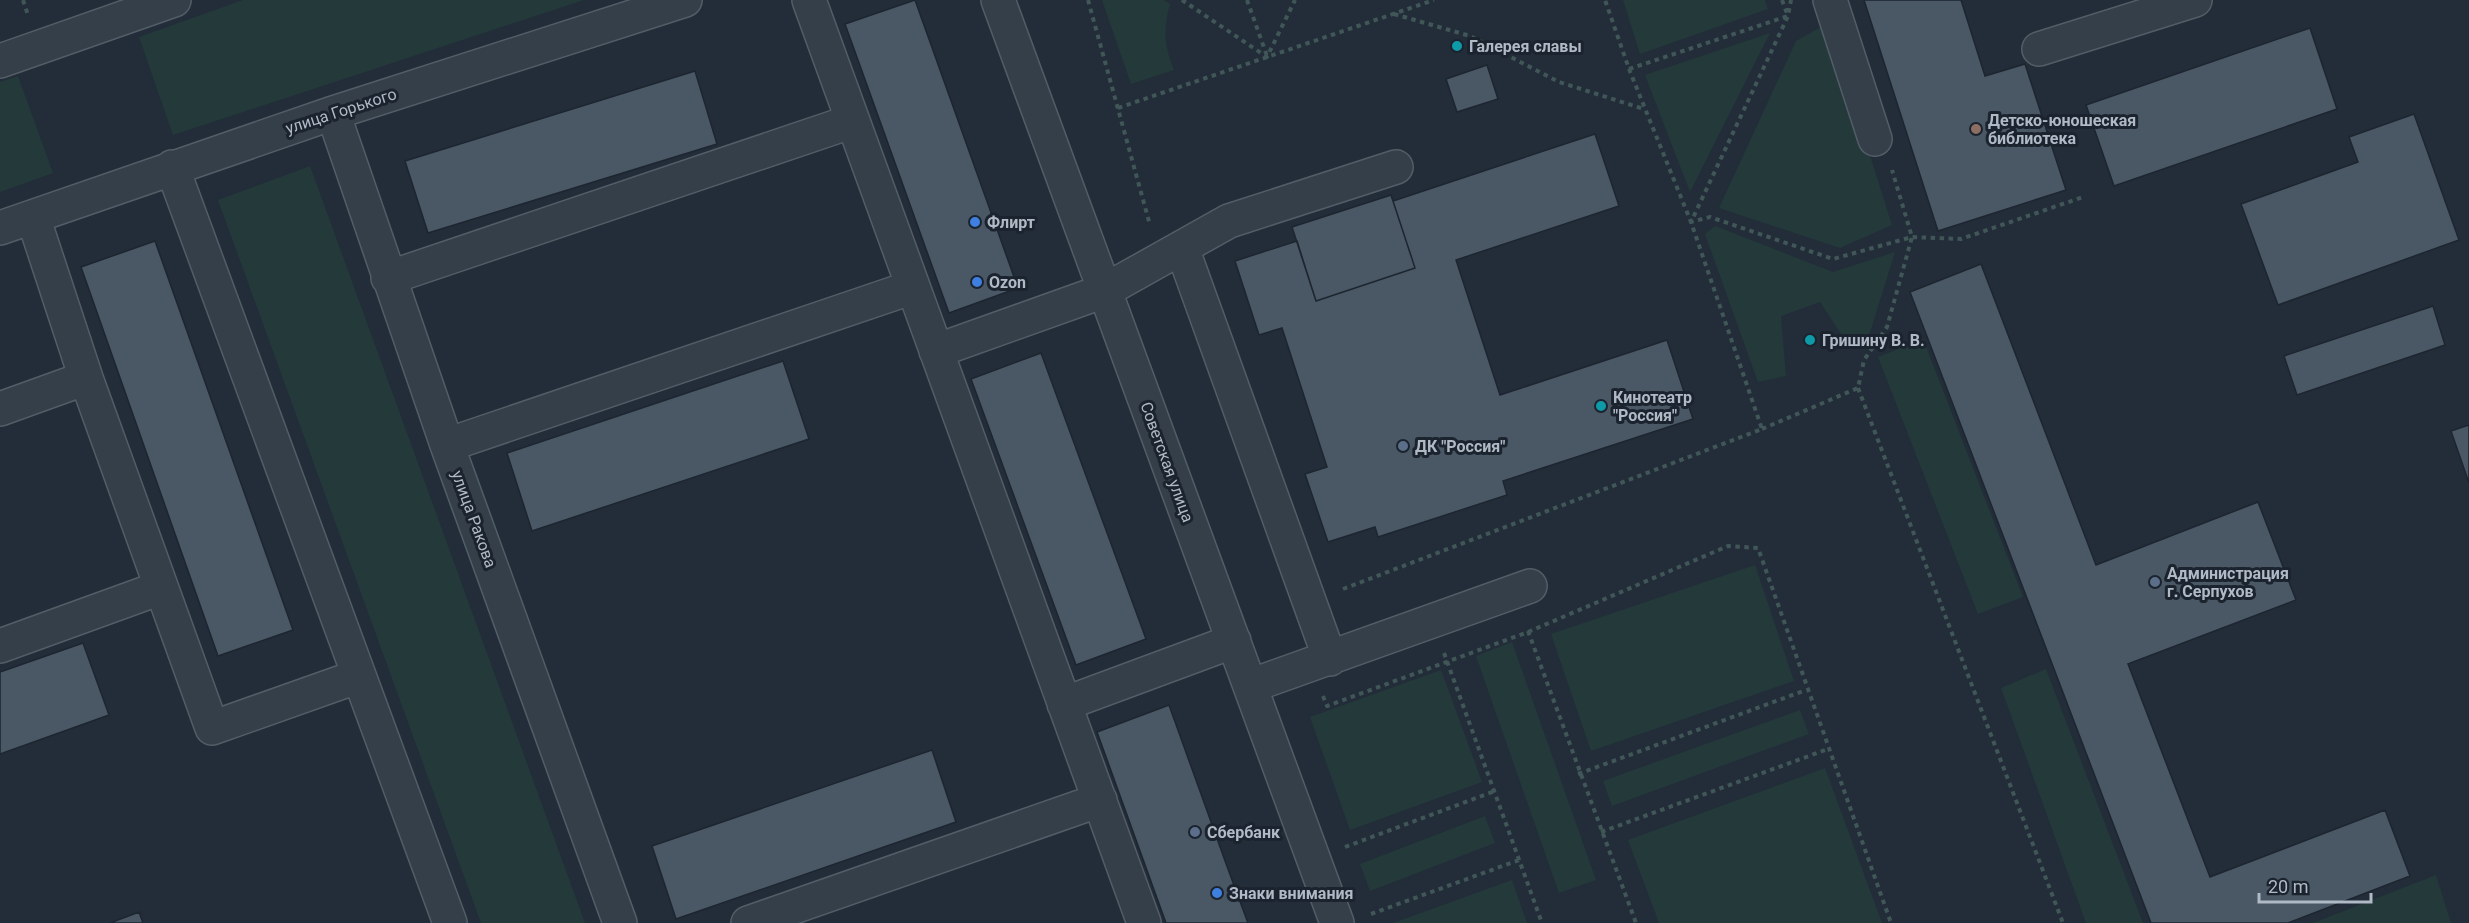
<svg xmlns="http://www.w3.org/2000/svg" width="2469" height="923" viewBox="0 0 2469 923" font-family="Roboto,sans-serif">
	<style>
		.green { fill: #24393a }
		.building { fill: #4a5765; stroke: #1d2630; stroke-width: 1.5 }
		.lines { fill: none; stroke-linecap: round; stroke-linejoin: round }
		.minor-casing { stroke: #535d67; stroke-width: 36 }
		.path { stroke: #415657; stroke-width: 4; stroke-dasharray: 4.5 4.5; stroke-linecap: butt }
		.minor { stroke: #353f49; stroke-width: 33 }
		.culture-dot { fill: #0f9aa8; stroke: #1b242e; stroke-width: 2 }
		.education-dot { fill: #8d6e63; stroke: #1b242e; stroke-width: 2 }
		.shop-dot { fill: #3f7fe0; stroke: #1b242e; stroke-width: 2 }
		.service-dot { fill: #5c6f8a; stroke: #1b242e; stroke-width: 2 }
		.labels { text-anchor: middle; dominant-baseline: central; stroke-width: 6; stroke-linejoin: round; paint-order: stroke }
		.poi-label { font-size: 16px; font-weight: bold; fill: #b0bac6; stroke: #1b242e; text-anchor: start }
		.street-label { font-size: 16px; fill: #b0bac6; stroke: #1b242e }
	</style>
	<rect width="100%" height="100%" fill="#222d39"/>
	<path class="green" d="M243 0H584L173 135 139 37Z
		M1102 0H1164L1170 4C1163 30 1164 45 1174 70L1131 84Z
		M1623 0H1765L1768 9 1640 54Z
		M1828 23 1892 225 1840 248 1719 208 1796 41Z
		M1770 33 1690 192 1645 75Z
		M18 76 53 173 0 192V82Z
		M310 166 585 923H481L218 200Z
		M1715 226 1833 272 1895 252 1868 339 1851 349 1820 302 1781 316 1786 376 1758 382 1705 234Z
		M1923 339 2023 597 1978 614 1878 357Z
		M1755 565 1794 681 1591 751 1551 634Z
		M1512 642 1596 880 1559 893 1476 656Z
		M2046 669 2143 923H2086L2001 688Z
		M1441 670 1482 782 1350 830 1310 717Z
		M1800 710 1809 734 1612 806 1603 781Z
		M1825 768 1882 923H1659L1628 840Z
		M1485 816 1495 843 1370 891 1360 864Z
		M2436 875 2451 923H2313Z
		M1512 880 1527 923H1393Z"/>
	<path class="building" d="M915 0 1018 288 949 313 845 24Z
		M1864 0H1961L1985 76 2025 64 2066 190 1938 231Z
		M2310 28 2337 109 2114 186 2086 105Z
		M1487 65 1498 99 1457 112 1446 79Z
		M695 71 717 144 428 233 405 161Z
		M2414 114 2459 240 2278 305 2241 204 2358 162 2349 137Z
		M1595 134 1619 206 1456 260 1500 395 1667 340 1693 419 1503 481 1507 495 1378 537 1375 527 1328 542 1305 474 1327 467 1282 328 1259 335 1235 261 1297 241 1316 301 1415 268 1393 201Z
		M1391 195 1415 268 1316 301 1292 227Z
		M155 241 293 630 218 656 81 267Z
		M1981 264 2096 565 2258 502 2296 600 2128 664 2210 877 2385 810 2410 876 2288 923H2151L1910 292Z
		M2433 306 2445 345 2297 395 2284 356Z
		M1041 353 1146 639 1076 665 971 379Z
		M783 361 809 439 532 531 507 453Z
		M2469 425V483L2451 431Z
		M83 643 109 715 0 754V672Z
		M1169 705 1228 869 1248 923H1166L1097 732Z
		M932 750 956 822 676 919 652 846Z
		M139 912 143 923H110Z"/>
	<g class="lines">
		<defs>
			<path id="minor" d="M809 0 1144 923
				M998 0 1337 923
				M1830 0 1875 139
				M2039 49 2195 0
				M0 61 174 0
				M333 113 447 445 620 923
				M172 167 450 923
				M33 217 86 378 212 728 359 676
				M0 228 333 113 685 0
				M1182 248 1330 659
				M388 278 853 121
				M936 351 1104 291 1229 221 1396 167
				M0 409 86 378
				M447 445 913 287
				M0 646 160 588
				M1250 686 1530 586
				M1064 704 1234 641
				M748 923 1100 800"/>
		</defs>
		<use href="#minor" class="minor-casing"/>
		<path class="path" d="M23 0 28 15
			M1088 0 1150 225
			M1182 0 1267 57 1295 0
			M1247 0 1267 56
			M1782 0 1788 16 1691 222 1710 217 1833 259 1912 237 1961 239 2083 197
			M1394 14 1470 36 1559 82 1644 109
			M1629 69 1788 16 1791 0
			M1118 108 1434 0
			M1858 388 2063 923
			M1762 429 1858 388 1864 360 1887 327 1912 237 1892 170
			M1343 589 1762 429 1691 222 1629 69 1605 0
			M1528 631 1636 923
			M1444 653 1542 923
			M1323 696 1327 706 1528 632 1728 546 1758 548 1891 923
			M1578 774 1806 690
			M1601 832 1828 749
			M1345 847 1495 791
			M1371 914 1519 860"/>
		<use href="#minor" class="minor"/>
	</g>
	<g class="culture-dot">
		<circle cx="1457" cy="46" r="6"/>
		<circle cx="1810" cy="340" r="6"/>
		<circle cx="1601" cy="406" r="6"/>
	</g>
	<circle class="education-dot" cx="1976" cy="129" r="6"/>
	<g class="shop-dot">
		<circle cx="975" cy="222" r="6"/>
		<circle cx="977" cy="282" r="6"/>
		<circle cx="1217" cy="893" r="6"/>
	</g>
	<g class="service-dot">
		<circle cx="1403" cy="446" r="6"/>
		<circle cx="2155" cy="582" r="6"/>
		<circle cx="1195" cy="832" r="6"/>
	</g>
	<g class="labels">
		<g class="poi-label">
			<text x="1469" y="46">Галерея славы</text>
			<text x="1988" y="120">Детско-юношеская<tspan x="1988" dy="18">библиотека</tspan></text>
			<text x="987" y="222">Флирт</text>
			<text x="989" y="282">Ozon</text>
			<text x="1822" y="340">Гришину В. В.</text>
			<text x="1613" y="397">Кинотеатр<tspan x="1613" dy="18">"Россия"</tspan></text>
			<text x="1415" y="446">ДК "Россия"</text>
			<text x="2167" y="573">Администрация<tspan x="2167" dy="18">г. Серпухов</tspan></text>
			<text x="1207" y="832">Сбербанк</text>
			<text x="1229" y="893">Знаки внимания</text>
		</g>
		<g class="street-label">
			<text transform="translate(341 111) rotate(-18)">улица Горького</text>
			<text transform="translate(1167 462) rotate(70)">Советская улица</text>
			<text transform="translate(474 519) rotate(70)">улица Ракова</text>
		</g>
	</g>
	<path d="M2259 893v9h112v-9" fill="none" stroke="#b0bac6" stroke-width="3"/>
	<text x="2268" y="893" font-size="18" fill="#b0bac6" stroke="#1b242e" stroke-width="4.5" paint-order="stroke">20 m</text>
</svg>
